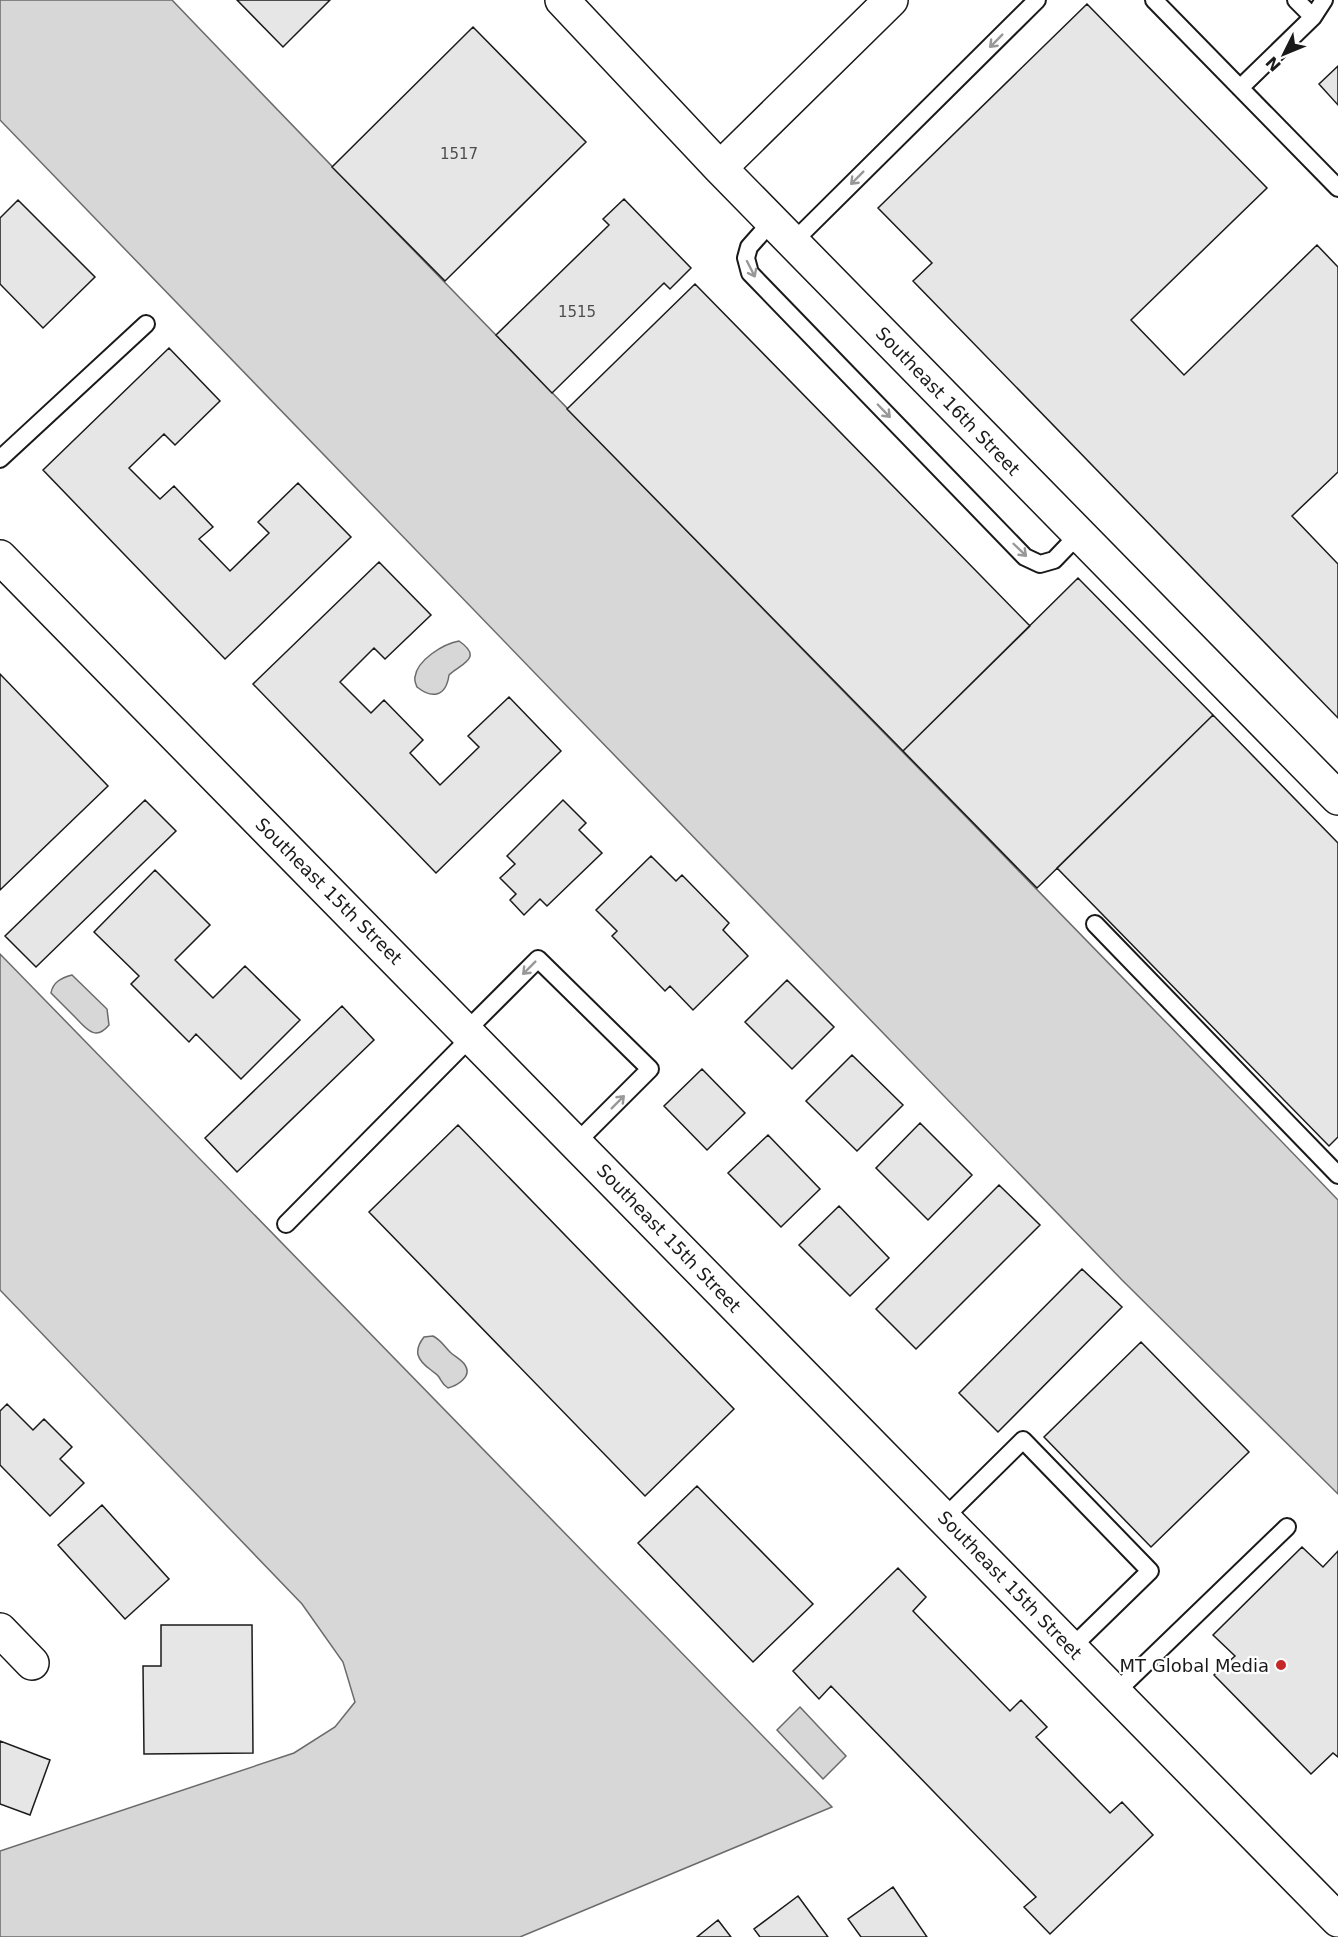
<svg xmlns="http://www.w3.org/2000/svg" width="1338" height="1937" viewBox="0 0 1338 1937" font-family="'DejaVu Sans',sans-serif">
	<style>
		.water { fill: #d7d7d7; stroke: #6a6a6a; stroke-width: 1.5 }
		.building { fill: #e6e6e6; stroke: #1a1a1a; stroke-width: 1.5 }
		.lines { fill: none; stroke-linecap: round; stroke-linejoin: round }
		.lane-casing { stroke: #1a1a1a; stroke-width: 20 }
		.street-casing { stroke: #1a1a1a; stroke-width: 36 }
		.lane { stroke: #fff; stroke-width: 16 }
		.street { stroke: #fff; stroke-width: 33 }
		.oneway { stroke: #989898 }
		.poi-dot { fill: #c62828; stroke: #fff; stroke-width: 2 }
		.labels { text-anchor: middle; dominant-baseline: central; stroke-width: 4.5; stroke-linejoin: round; paint-order: stroke }
		.number-label { font-size: 15px; fill: #4d4d4d }
		.street-label { font-size: 18px; fill: #1a1a1a; stroke: #fff }
		.poi-label { font-size: 18px; fill: #1a1a1a; stroke: #fff; text-anchor: end }
	</style>
	<rect width="100%" height="100%" fill="#fff"/>
	<path class="water" d="M0 0H172C558 403 951 798 1338 1200V1494L1122 1280 0 120Z
		M459 641C484 658 461 664 449 675 446 697 432 699 417 687 416 684 414 681 415 677 417 660 443 644 459 641Z
		M0 954 832 1807 520 1937H0V1851L294 1753 335 1727 355 1702 343 1662 302 1604 0 1290Z
		M72 975 107 1009 109 1025C95 1042 86 1028 75 1017 67 1009 59 1001 51 993 53 982 61 978 72 975Z
		M433 1336C441 1340 444 1346 450 1352 454 1356 462 1360 465 1365 473 1377 456 1386 448 1388 442 1384 442 1382 439 1377 436 1373 434 1373 431 1370 417 1360 413 1351 424 1337Z
		M800 1707 846 1756 823 1779 777 1730Z"/>
	<path class="building" d="M237 0H330L283 47Z
		M1087 4 1267 188 1131 320 1184 375 1317 245 1338 267V472L1292 516 1338 564V718L913 281 932 263 878 208Z
		M473 27 586 142 445 281 332 167Z
		M1338 66V105L1319 84Z
		M624 199 691 268 670 289 664 283 552 393 496 335 609 225 603 219Z
		M18 200 95 277 43 328 0 284V218Z
		M695 284 1030 626 903 751 567 409Z
		M169 348 220 401 175 445 164 434 129 468 160 499 174 486 213 527 199 539 230 571 269 533 258 522 298 483 351 537 225 659 43 470Z
		M379 562 431 615 385 659 374 648 340 682 371 713 384 700 423 740 410 753 440 785 479 747 468 736 509 697 561 751 436 873 253 684Z
		M1078 578 1213 715 1037 888 903 751Z
		M0 674 108 786 0 890Z
		M1213 715 1338 843V1137L1329 1146 1057 868Z
		M145 800 176 831 36 967 5 936Z
		M563 800 586 823 579 830 602 853 547 906 540 899 524 915 510 900 516 894 500 878 515 864 507 856Z
		M651 856 676 881 682 875 729 923 723 930 748 956 693 1010 670 986 665 991 612 936 617 931 596 910Z
		M155 870 210 925 175 960 213 998 245 966 300 1020 241 1079 196 1034 189 1042 131 984 139 976 94 932Z
		M787 980 834 1027 792 1069 745 1022Z
		M342 1006 374 1040 237 1172 205 1138Z
		M852 1055 903 1105 857 1151 806 1101Z
		M702 1069 745 1113 707 1150 664 1106Z
		M920 1123 972 1175 928 1220 876 1168Z
		M458 1125 734 1409 645 1496 369 1212Z
		M768 1135 820 1189 781 1227 728 1173Z
		M999 1185 1040 1225 916 1349 876 1309Z
		M839 1206 889 1258 850 1296 799 1245Z
		M1082 1269 1122 1307 998 1432 959 1393Z
		M1141 1342 1249 1452 1151 1547 1044 1437Z
		M7 1404 33 1430 44 1419 72 1447 60 1459 84 1483 50 1516 0 1465V1411Z
		M697 1486 813 1604 753 1662 638 1543Z
		M102 1505 169 1579 125 1619 58 1545Z
		M1302 1547 1323 1567 1338 1551V1757L1333 1753 1311 1774 1214 1675 1235 1656 1213 1635Z
		M898 1568 926 1597 913 1611 1010 1711 1021 1700 1047 1727 1036 1737 1110 1813 1122 1802 1153 1835 1050 1934 1024 1907 1036 1897 831 1686 819 1699 793 1671Z
		M161 1625H252L253 1753 144 1754 143 1666H161Z
		M0 1741 50 1760 30 1815 0 1804Z
		M893 1887 927 1937H861L848 1919Z
		M798 1896 828 1937H760L754 1929Z
		M718 1920 731 1937H697Z"/>
	<g class="lines">
		<defs>
			<path id="lane" d="M1154 0 1338 188
				M1296 0 1313 17
				M1240 88 1313 17 1324 0
				M772 221 749 247 746 258 750 273 1025 557 1040 564 1054 560 1079 534
				M793 242 1037 0
				M0 459 146 324
				M1095 924 1338 1175
				M466 1031 538 959 650 1069 576 1143
				M286 1224 471 1037
				M944 1518 1023 1440 1150 1571 1071 1648
				M1115 1693 1287 1527"/>
			<path id="street" d="M562 0 720 168 1338 798
				M720 168 891 0
				M0 557 1338 1920
				M0 1630 32 1663"/>
		</defs>
		<use href="#lane" class="lane-casing"/>
		<use href="#street" class="street-casing"/>
		<use href="#lane" class="lane"/>
		<use href="#street" class="street"/>
	</g>
	<defs><path id="oneway-shaft" d="M-6 0H5M1.5-3L5.5 0L1.5 3" fill="none" stroke-width="1.6" stroke-linecap="round" stroke-linejoin="round" transform="scale(1.5)"/></defs>
	<g class="oneway">
		<use href="#oneway-shaft" transform="translate(996 41) rotate(135)"/>
		<use href="#oneway-shaft" transform="translate(857 178) rotate(135)"/>
		<use href="#oneway-shaft" transform="translate(751 269) rotate(63)"/>
		<use href="#oneway-shaft" transform="translate(884 411) rotate(46)"/>
		<use href="#oneway-shaft" transform="translate(1020 550) rotate(44)"/>
		<use href="#oneway-shaft" transform="translate(529 968) rotate(135)"/>
		<use href="#oneway-shaft" transform="translate(618 1102) rotate(-45)"/>
	</g>
	<circle class="poi-dot" cx="1281" cy="1665" r="6"/>
	<g class="labels">
		<g class="number-label">
			<text x="459" y="154">1517</text>
			<text x="577" y="312">1515</text>
		</g>
		<g class="street-label">
			<text transform="translate(948 401) rotate(46)">Southeast 16th Street</text>
			<text transform="translate(329 891) rotate(45)">Southeast 15th Street</text>
			<text transform="translate(669 1238) rotate(46)">Southeast 15th Street</text>
			<text transform="translate(1010 1585) rotate(46)">Southeast 15th Street</text>
		</g>
		<g class="poi-label">
			<text x="1269" y="1665">MT Global Media</text>
		</g>
	</g>
	<g transform="translate(1284 54) rotate(227)" stroke="#ffffff" stroke-width="4.5" paint-order="stroke">
	<path d="M0-4.5L10 22L0 15L-10 22Z" fill="#1a1a1a"/>
	<text y="-9" font-size="16" font-weight="bold" text-anchor="middle" fill="#1a1a1a">N</text>
	</g>
</svg>
